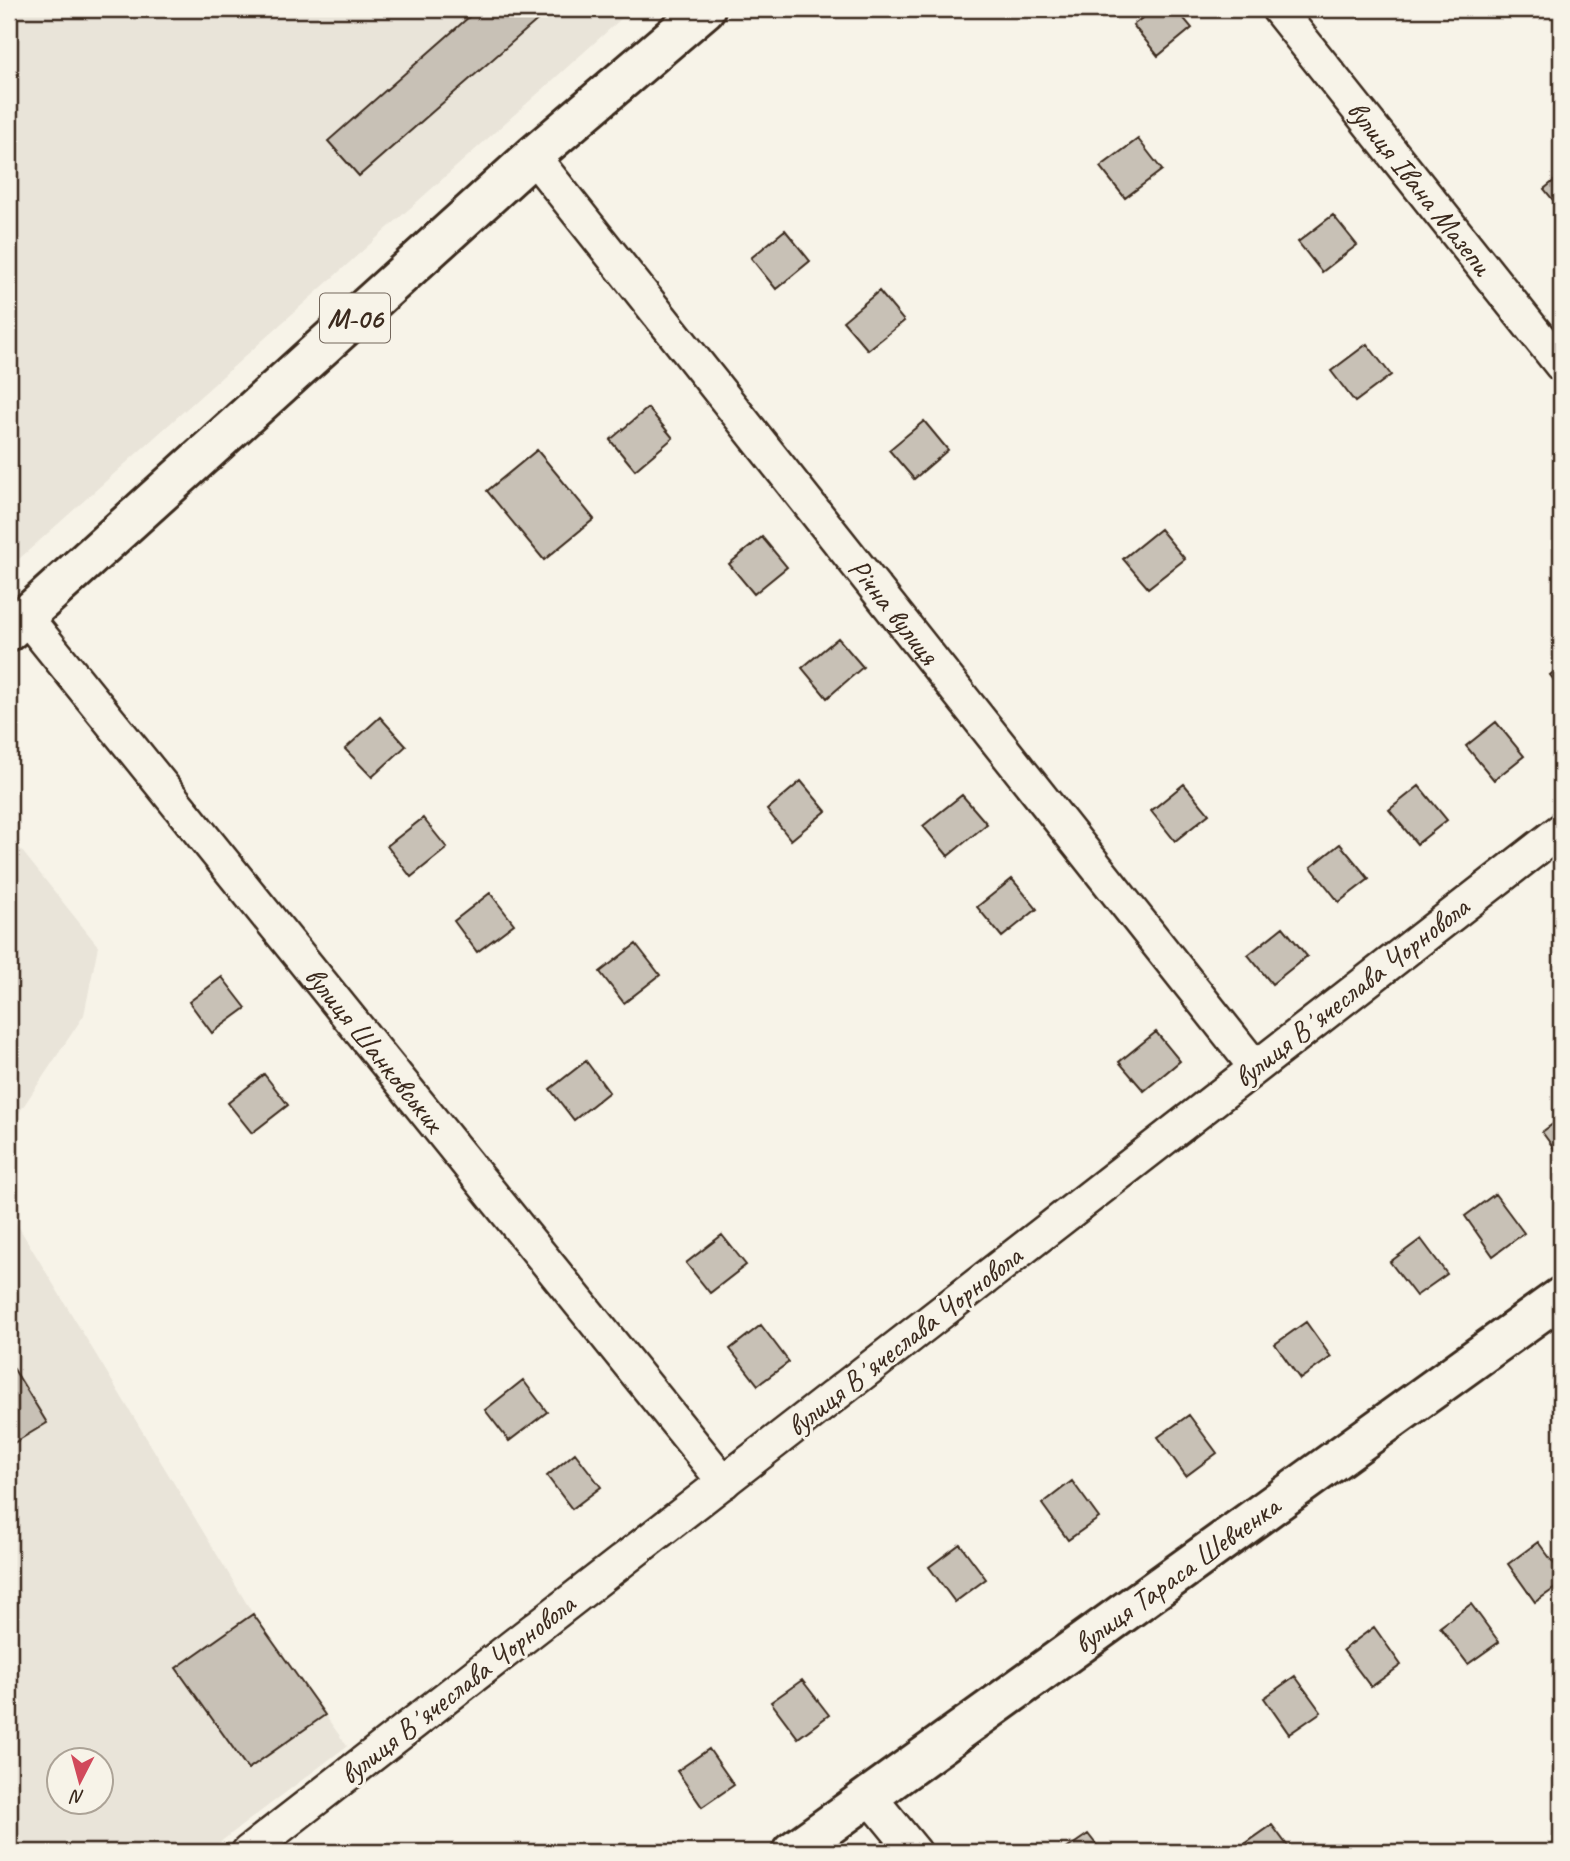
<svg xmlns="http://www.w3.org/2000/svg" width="1570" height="1861" viewBox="0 0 1570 1861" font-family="Caveat,sans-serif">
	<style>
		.built { fill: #e9e4d9; fill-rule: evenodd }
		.building { fill: #c8c1b6; stroke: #3b2a1e; stroke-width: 2 }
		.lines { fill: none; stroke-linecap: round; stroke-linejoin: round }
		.minor-casing { stroke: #3b2a1e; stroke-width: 37 }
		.tertiary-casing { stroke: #3b2a1e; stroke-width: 44 }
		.trunk-casing { stroke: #3b2a1e; stroke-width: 44 }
		.minor { stroke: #f7f3e8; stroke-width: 32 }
		.tertiary { stroke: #f7f3e8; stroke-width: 38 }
		.trunk { stroke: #f7f3e8; stroke-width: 38 }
		.labels { text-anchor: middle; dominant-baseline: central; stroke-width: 6; stroke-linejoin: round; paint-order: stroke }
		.shield { fill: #f7f3e8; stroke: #73665b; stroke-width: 2 }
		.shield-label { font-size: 28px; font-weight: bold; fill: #3b2a1e }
		.street-label { font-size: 30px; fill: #3b2a1e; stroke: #f7f3e8 }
	</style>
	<rect width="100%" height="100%" fill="#f7f3e8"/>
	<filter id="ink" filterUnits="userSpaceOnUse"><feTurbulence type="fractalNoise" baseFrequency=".0143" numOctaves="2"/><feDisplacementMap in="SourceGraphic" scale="14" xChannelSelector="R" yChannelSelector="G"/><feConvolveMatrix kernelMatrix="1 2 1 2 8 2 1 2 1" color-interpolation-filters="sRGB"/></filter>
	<g filter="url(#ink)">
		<path class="built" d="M9 9H632L9 568Z
			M14 841 98 946 84 1015 9 1128V843Z
			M9 1211 253 1614 347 1746 207 1852H9ZM60 1759H102V1801H60Z"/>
		<path class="building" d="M478 9H550L359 176 328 141Z
			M1154 9H1176L1192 28 1158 56 1133 25Z
			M1138 139 1162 170 1125 198 1100 167Z
			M1561 175V210L1544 189Z
			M1333 215 1357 245 1322 272 1298 242Z
			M785 230 810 261 776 289 751 258Z
			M879 291 904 321 868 350 843 321Z
			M1367 344 1391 375 1355 402 1331 371Z
			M648 408 673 438 635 470 610 440Z
			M924 421 948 450 914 479 889 450Z
			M537 450 594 519 544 560 487 491Z
			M1160 529 1185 559 1148 588 1123 559Z
			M762 537 787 567 754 594 729 564Z
			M838 638 863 667 827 698 802 668Z
			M1561 666V689L1550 675Z
			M380 717 406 746 372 777 345 749Z
			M1496 722 1524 756 1494 780 1466 746Z
			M801 781 826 811 791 840 767 810Z
			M1184 784 1209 814 1175 841 1151 811Z
			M1419 786 1447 820 1417 844 1389 810Z
			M962 795 987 824 948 856 923 826Z
			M423 818 447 848 411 877 387 846Z
			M1340 844 1369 879 1339 902 1311 867Z
			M1012 879 1037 909 1002 937 977 907Z
			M490 893 514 924 477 952 454 921Z
			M1283 927 1307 956 1272 984 1248 955Z
			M636 944 660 975 624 1003 600 972Z
			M222 977 246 1008 212 1033 189 1002Z
			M1156 1032 1180 1061 1144 1091 1119 1062Z
			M586 1061 609 1092 574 1120 550 1089Z
			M264 1074 288 1105 252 1133 228 1103Z
			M1561 1118V1158L1542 1132Z
			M1495 1194 1524 1233 1493 1256 1465 1216Z
			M722 1235 746 1265 710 1293 686 1263Z
			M1421 1239 1447 1274 1416 1296 1390 1262Z
			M1306 1322 1331 1357 1300 1379 1275 1344Z
			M761 1325 789 1362 758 1385 730 1349Z
			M9 1361 47 1423 9 1446Z
			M523 1380 547 1412 509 1441 485 1410Z
			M1189 1415 1217 1453 1186 1476 1158 1437Z
			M575 1453 601 1487 572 1509 547 1476Z
			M1072 1481 1099 1518 1068 1540 1042 1504Z
			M1538 1542 1561 1573V1584L1535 1602 1508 1564Z
			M960 1544 986 1579 955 1602 929 1567Z
			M1471 1604 1499 1642 1468 1664 1440 1627Z
			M253 1614 325 1715 248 1769 176 1668Z
			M1374 1627 1401 1665 1371 1687 1343 1650Z
			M1295 1676 1321 1712 1289 1734 1264 1698Z
			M802 1680 829 1715 798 1738 771 1702Z
			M709 1749 734 1785 702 1807 677 1771Z
			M1272 1825 1292 1852H1236L1235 1851Z
			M1088 1834 1102 1852H1062Z"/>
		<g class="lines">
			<defs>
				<g id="minor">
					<path id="s1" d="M1278 9 1561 365"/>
					<path id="s2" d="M533 156 1255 1067"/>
					<path id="s3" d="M26 617 724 1482"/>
					<path d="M869 1796 915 1852"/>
					<path d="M248 1852 1561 830"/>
				</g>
				<g id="tertiary">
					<path id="s4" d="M792 1852 1561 1297"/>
				</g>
				<path id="trunk" d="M9 631 533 156 705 9"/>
			</defs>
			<use href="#minor" class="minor-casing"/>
			<use href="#tertiary" class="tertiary-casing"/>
			<use href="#trunk" class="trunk-casing"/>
			<use href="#minor" class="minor"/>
			<use href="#tertiary" class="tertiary"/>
			<use href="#trunk" class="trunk"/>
		</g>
	</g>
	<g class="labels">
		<rect class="shield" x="320" y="293.5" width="70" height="49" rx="5"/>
		<g class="shield-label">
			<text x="355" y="318">М-06</text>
		</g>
		<g class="street-label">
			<text stroke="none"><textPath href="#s1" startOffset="228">вулиця Івана Мазепи</textPath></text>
			<text stroke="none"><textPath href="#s2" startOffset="581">Річна вулиця</textPath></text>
			<text transform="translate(1351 992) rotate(-38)">вулиця Вʼячеслава Чорновола</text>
			<text stroke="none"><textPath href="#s3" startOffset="555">вулиця Шанковських</textPath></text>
			<text transform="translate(904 1341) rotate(-38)">вулиця Вʼячеслава Чорновола</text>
			<text stroke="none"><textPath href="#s4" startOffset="474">вулиця Тараса Шевченка</textPath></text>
			<text transform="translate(457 1689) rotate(-38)">вулиця Вʼячеслава Чорновола</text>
		</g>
	</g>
	<rect width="1570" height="1861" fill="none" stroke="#f7f3e8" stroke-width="35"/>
	<rect x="18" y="18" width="1535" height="1826" fill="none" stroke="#3b2a1e" stroke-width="2.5" filter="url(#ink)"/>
	<g transform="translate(80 1781) rotate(186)"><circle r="33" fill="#f7f3e8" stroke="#aca397" stroke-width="2"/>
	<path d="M0-5L12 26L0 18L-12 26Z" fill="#d1495b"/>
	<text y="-10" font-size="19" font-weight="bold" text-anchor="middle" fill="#3b2a1e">N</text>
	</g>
</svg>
